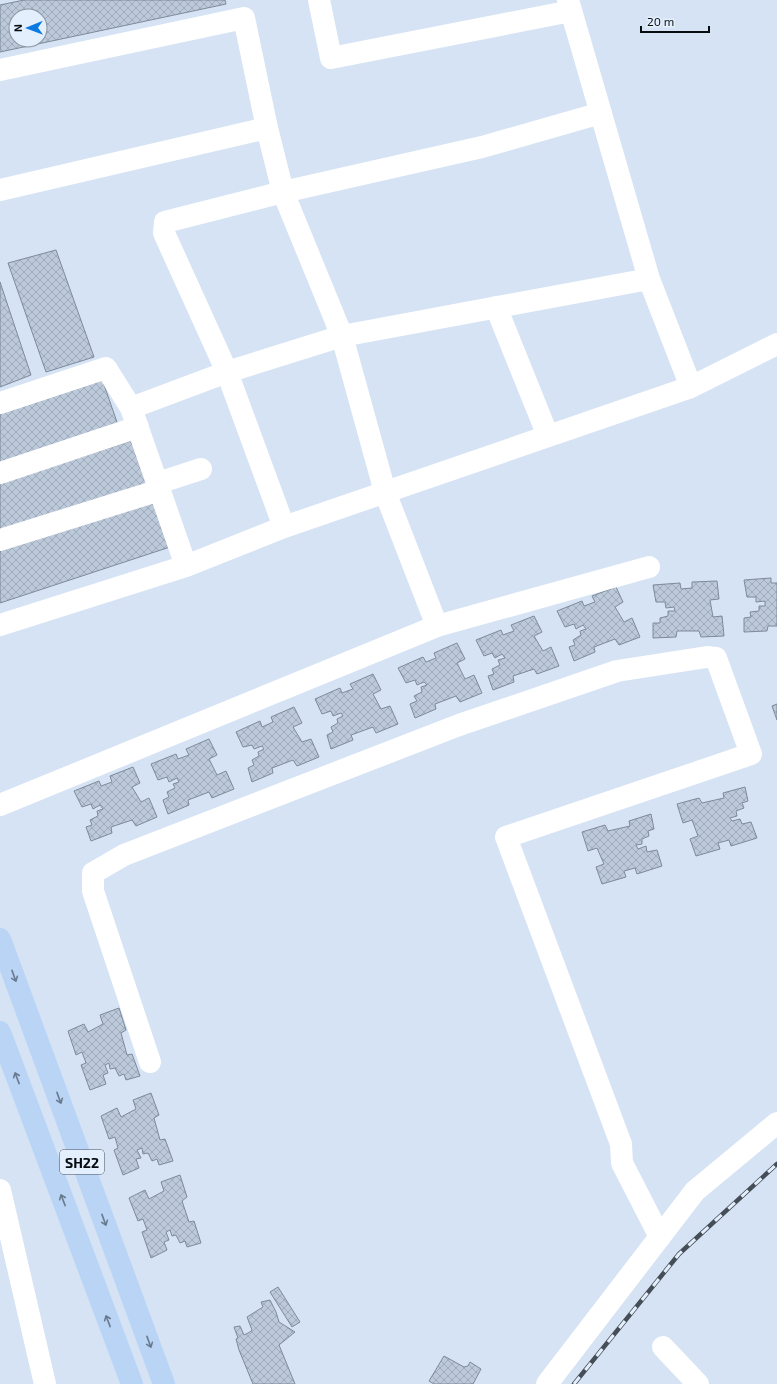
<svg xmlns="http://www.w3.org/2000/svg" width="777" height="1384" viewBox="0 0 777 1384" font-family="'Exo 2',sans-serif">
	<style>
		.building { fill: url(#building-cross-hatch); stroke: #7d8a99; fill-rule: evenodd }
		.lines { fill: none; stroke-linecap: round; stroke-linejoin: round }
		.minor { stroke: #fff; stroke-width: 22 }
		.tertiary { stroke: #fff; stroke-width: 22 }
		.primary { stroke: #b9d4f5; stroke-width: 22 }
		.rail-casing { stroke: #454d56; stroke-width: 4.5 }
		.rail { stroke: #e4effd; stroke-width: 3; stroke-dasharray: 9; stroke-linecap: butt }
		.oneway { stroke: #697a8e }
		.labels { text-anchor: middle; dominant-baseline: central; stroke-width: 3; stroke-linejoin: round; paint-order: stroke }
		.shield { fill: #e4effd; stroke: #495058; stroke-width: 1 }
		.shield-label { font-size: 14px; font-weight: bold; fill: #070c11 }
	</style>
	<defs>
		<pattern id="building-cross-hatch" width="8" height="8" patternUnits="userSpaceOnUse"><rect width="8" height="8" fill="#bcc9da"/><path d="M0 0l8 8M0 8l8-8" fill="none" stroke="#a0abba"/></pattern>
	</defs>
	<rect width="100%" height="100%" fill="#d5e3f4"/>
	<path class="building" d="M24 0H225L226 4 0 52V5ZM16 16H40V40H16Z
		M56 250 94 357 46 372 8 263Z
		M0 282 31 375 0 387Z
		M102 379 118 425 0 464V412Z
		M134 440 149 486 0 535V483Z
		M154 501 170 547 0 603V551Z
		M771 578V583H777V626H768L767 631 744 632V618L751 617 750 612 759 611V606H765V601L756 602V597H747L744 580Z
		M717 581 719 599 710 600 713 617 722 616 724 636 701 637 699 631H677L676 637 653 638V623H660V618L668 616V611H675L674 607 666 608 665 602H656L653 585 680 583 681 589 692 588V582Z
		M616 587 623 602 615 607 624 622 632 618 640 637 619 645 615 639 594 647 595 652 574 661 569 647 575 645 573 640 581 635 580 631 586 629 583 625 576 629 574 624 565 627 557 611 582 601 584 606 595 602 592 596Z
		M534 616 542 632 534 636 543 651 551 647 559 666 537 674 534 669 513 676 514 682 493 690 488 676 494 674 492 669 500 665 498 660 505 658 502 654 495 658 492 653 484 656 476 640 501 630 503 635 514 631 511 625Z
		M457 643 465 659 457 663 465 679 474 675 482 693 460 702 456 696 435 704 436 709 415 718 410 704 417 701 414 696 422 692 421 687 427 685 424 682 417 685 415 680 406 683 398 668 423 657 426 662 436 658 434 653Z
		M373 674 381 690 373 694 381 709 390 706 398 724 376 733 373 727 351 735 353 740 331 749 327 735 333 732 331 727 338 723 337 719 343 716 341 713 333 716 331 711 322 714 315 699 340 688 342 693 353 689 350 684Z
		M777 704V720L772 706Z
		M294 707 302 723 293 727 302 742 311 739 319 757 297 766 293 760 272 768 273 773 252 782 248 768 254 765 252 760 259 756 258 752 264 749 262 746 254 749 252 745 243 747 236 732 260 721 262 727 273 722 271 717Z
		M209 739 217 755 209 759 217 775 226 771 234 789 212 798 209 792 188 800 189 805 168 814 163 800 169 797 167 792 175 788 173 784 179 782 177 778 169 782 167 777 158 780 151 764 176 754 178 759 189 755 186 749Z
		M133 767 140 783 132 787 141 802 149 798 157 817 136 826 132 820 111 827 112 833 91 841 86 827 92 825 90 820 98 816 97 811 103 809 100 805 93 809 91 804 82 807 74 791 99 781 101 786 112 782 110 776Z
		M745 787 748 801 742 803 744 808 736 811 737 816 730 818 732 821 740 819 742 824 751 822 757 838 731 846 729 840 718 843 720 849 696 856 690 839 698 836 692 820 683 823 677 804 699 798 702 803 724 798 723 793Z
		M651 814 654 829 648 831 649 836 642 839V844L636 845 638 849 646 846 647 852 657 850 662 866 637 874 635 868 624 871 626 877 602 884 596 867 604 864 597 848 588 851 582 832 605 825 608 831 630 826 629 821Z
		M119 1008 126 1030 121 1033 127 1055 132 1054 140 1076 126 1080 124 1074 119 1076 115 1068 110 1069 109 1063 105 1065 108 1073 103 1075 106 1084 90 1090 81 1065 86 1063 82 1052 76 1055 68 1031 84 1024 88 1032 103 1024 100 1015Z
		M151 1093 159 1115 154 1118 160 1140 165 1139 173 1161 159 1165 157 1159 152 1161 148 1153 143 1154 142 1148 137 1150 141 1158 136 1159 139 1168 123 1175 114 1150 118 1148 115 1137 109 1139 101 1116 117 1108 121 1117 136 1109 133 1100Z
		M180 1175 187 1197 182 1201 189 1222 194 1221 201 1243 187 1247 185 1241 180 1243 176 1235 172 1236 170 1230 166 1232 169 1240 164 1242 167 1250 151 1258 142 1232 147 1230 143 1219 138 1221 129 1198 145 1190 149 1199 164 1191 161 1182Z
		M278 1287 300 1322 292 1327 270 1292Z
		M270 1300 276 1312 279 1322 295 1332 279 1345 295 1384H253L239 1350 236 1339 238 1338 234 1327 240 1326 244 1335 250 1332 252 1330 247 1317 263 1307 261 1302Z
		M444 1356 464 1367 468 1366 470 1362 481 1369 473 1384H434L429 1381Z"/>
	<g class="lines">
		<path class="minor" d="M319 0 331 58 571 11
			M568 0 649 279 691 387
			M0 70 244 18 267 128 283 192 342 336 385 492 437 626
			M0 190 267 128
			M496 307 548 436
			M0 403 106 368 131 408 227 372 342 336 649 279
			M131 408 186 566
			M0 473 138 427
			M158 483 201 469
			M284 527 227 372 164 233 165 222 283 192 482 147 601 113
			M0 540 160 490
			M0 625 186 566 284 527 691 387 777 344
			M0 805 437 626 649 567
			M150 1062 93 891V873L124 855 459 725 617 671 707 657 716 658 751 754 506 837 621 1144 622 1163 660 1237
			M663 1347 698 1384"/>
		<path class="tertiary" d="M0 1190 45 1384
			M547 1384 695 1191 777 1123"/>
		<path class="primary" d="M0 939 164 1384
			M0 1032 132 1384"/>
		<defs>
			<path id="rail" d="M574 1384 679 1254 777 1164"/>
		</defs>
		<use href="#rail" class="rail-casing"/>
		<use href="#rail" class="rail"/>
	</g>
	<defs><path id="oneway-shaft" d="M-6 0H5M1.5-3L5.5 0L1.5 3" fill="none" stroke-width="1.6" stroke-linecap="round" stroke-linejoin="round"/></defs>
	<g class="oneway">
		<use href="#oneway-shaft" transform="translate(14 976) rotate(70)"/>
		<use href="#oneway-shaft" transform="translate(17 1078) rotate(-111)"/>
		<use href="#oneway-shaft" transform="translate(59 1098) rotate(70)"/>
		<use href="#oneway-shaft" transform="translate(63 1200) rotate(-111)"/>
		<use href="#oneway-shaft" transform="translate(104 1220) rotate(70)"/>
		<use href="#oneway-shaft" transform="translate(108 1321) rotate(-111)"/>
		<use href="#oneway-shaft" transform="translate(149 1342) rotate(70)"/>
	</g>
	<g class="labels">
		<rect class="shield" x="60" y="1150" width="44" height="24" rx="3"/>
		<g class="shield-label">
			<text x="82" y="1162">SH22</text>
		</g>
	</g>
	<g transform="translate(28 28) rotate(269)"><circle r="19" fill="#e4effd" stroke="#8c949f"/>
	<path d="M0-3L7 15L0 10L-7 15Z" fill="#0a7ae1"/>
	<text y="-6" font-size="11" font-weight="bold" text-anchor="middle" fill="#070c11">N</text>
	</g>
	<path d="M641 26v6h68v-6" fill="none" stroke="#070c11" stroke-width="2"/>
	<text x="647" y="26" font-size="12" fill="#070c11" stroke="#e4effd" stroke-width="3" paint-order="stroke">20 m</text>
</svg>
